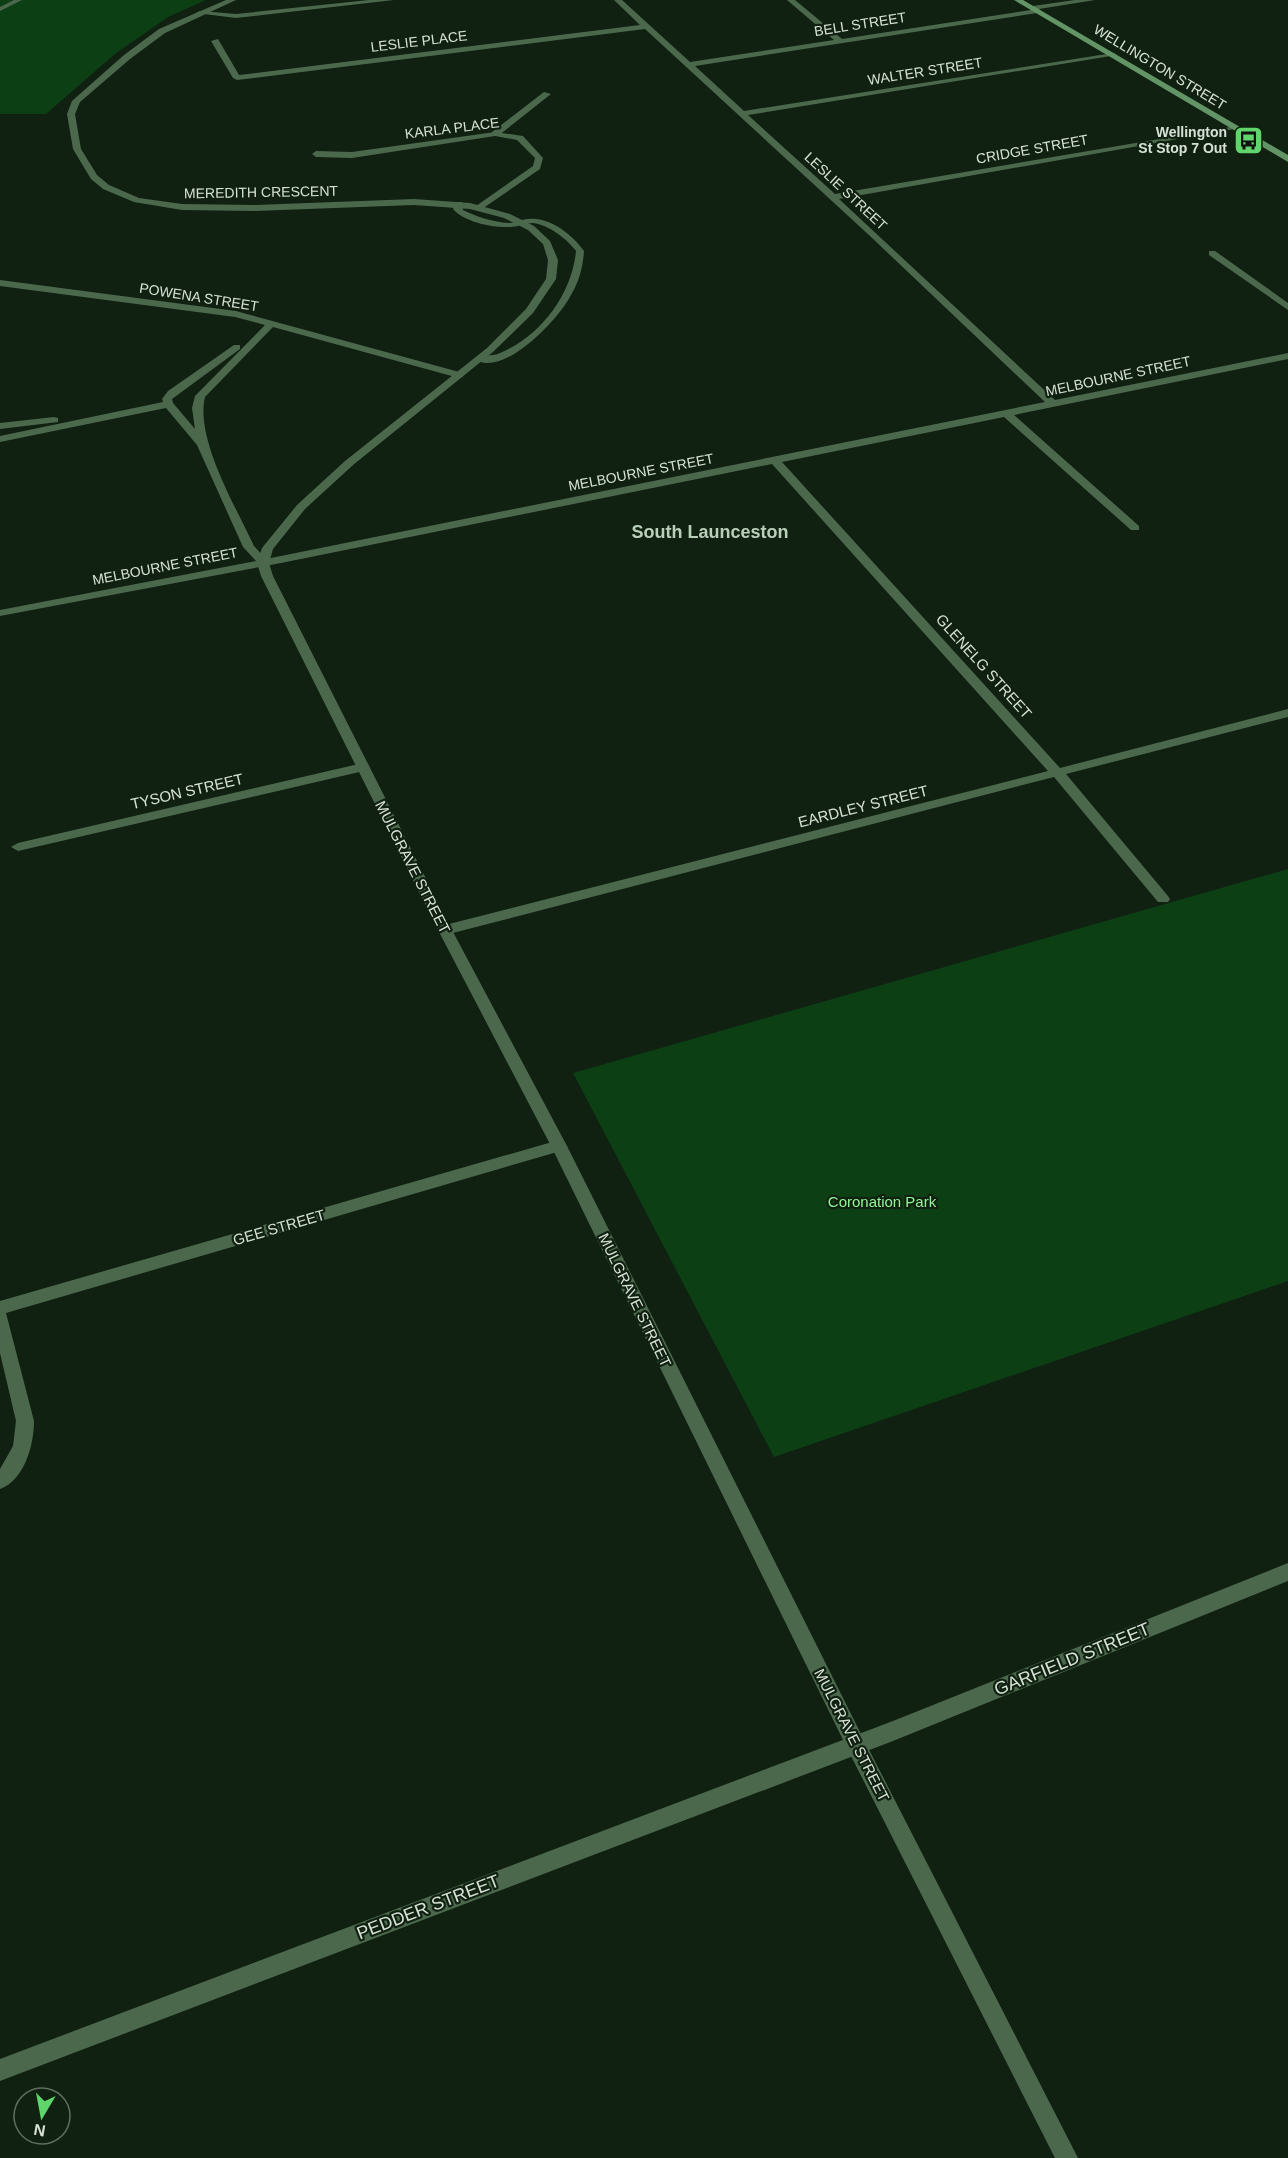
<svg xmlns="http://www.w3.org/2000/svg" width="1288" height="2158" viewBox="0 0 1288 2158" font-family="Helvetica,sans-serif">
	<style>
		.green { fill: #0c3f14 }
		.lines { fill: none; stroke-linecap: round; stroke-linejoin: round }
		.service { fill: #4b684c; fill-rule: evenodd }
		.minor { fill: #4b684c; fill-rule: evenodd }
		.tertiary { fill: #4b684c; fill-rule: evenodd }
		.secondary { fill: #639466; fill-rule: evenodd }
		.labels { text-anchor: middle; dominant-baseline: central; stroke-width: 4.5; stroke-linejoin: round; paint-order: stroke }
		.far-street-label { font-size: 14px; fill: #d6e1d6; stroke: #102111 }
		.far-poi-label { font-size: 14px; font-weight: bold; fill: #d6e1d6; stroke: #102111; text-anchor: end }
		.street-label { font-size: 15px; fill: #d6e1d6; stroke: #102111 }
		.park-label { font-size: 15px; fill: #92f699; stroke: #102111 }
		.far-district-label { font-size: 18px; font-weight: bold; fill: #b9cfb9; stroke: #102111 }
		.near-street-label { font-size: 18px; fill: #d6e1d6; stroke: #102111 }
	</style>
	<rect width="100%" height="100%" fill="#102111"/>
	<path class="green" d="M0 0H206L168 17 115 54 46 114H0Z
		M1288 869V1281L774 1457 573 1073Z"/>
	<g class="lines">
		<path class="service" d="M14 0H22L0 11V7Z
			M544 92 551 94 498 136H492V132Z
			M456 202H462L463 210C477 217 493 222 509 223 516 223 521 219 528 219 549 216 573 235 584 251 583 267 579 282 571 295 559 319 503 379 474 359 481 354 492 357 500 353 541 336 572 294 576 251 567 239 549 225 533 223 525 223 518 227 510 227 493 228 464 222 453 209Z"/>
		<path class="minor" d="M369 0H394L236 18 196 13 200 11 236 14Z
			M614 0H622L690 62 834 40 787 0H795L842 39 1031 10 1029 8 1033 6 1075 0H1095L1039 9 1041 11 1037 13 695 66 744 111 1113 53 1117 55 748 115 835 194 1236 126 1240 128 839 199 1055 400 1288 353V359L1014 415 1139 526V530H1131L1004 417 782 462 1060 768 1288 709V717L1066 774 1168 896 1170 899 1168 902H1158L1054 777 445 935 440 933 438 930 440 927 445 925 1048 771 772 464 281 563 0 616V610L256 561 243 547 197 445 166 408 0 442V436L163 402 162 399 168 391 234 345H240V349L172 399 173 403 195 429 192 408 195 396 265 325 235 317 0 286V280L236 311 463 373V377L459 378 273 327 205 397C195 439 236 507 254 546L266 559 1045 402 870 236 645 29 237 80 233 78 211 41 218 39 239 75 640 25Z
			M495 132 523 136 543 158 540 169 479 211 475 208 476 206 533 166 535 158 517 140 495 136 352 158 316 157 312 154 316 151 352 152Z
			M1209 251H1215L1288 303V310L1209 255Z
			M54 417 58 418V422L0 429V423Z
			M363 763 368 764 369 767 368 770 18 851 11 847 18 843Z
			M559 1140 564 1142 567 1146 564 1150 6 1313 34 1421C34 1444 25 1480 0 1489V1469L13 1446 16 1421 0 1353V1301Z
			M1288 1563V1581L893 1741 0 2081V2059L893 1721Z"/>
		<path class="tertiary" d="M226 0H236L165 33 130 59 80 102 75 114 81 149 97 175 109 185 139 198 182 204 255 205 414 199 470 203 510 214 534 226 550 241 558 260 556 279 533 313 493 352 353 465 305 509 273 549 269 563 273 576 452 930 567 1146 863 1738 1078 2158H1055L849 1752 551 1146 438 930 261 576 257 563 262 548 297 505 345 461 487 348 526 309 546 279 548 260 543 244 528 230 504 218 470 209 414 205 255 211 182 210 134 202 103 189 91 179 73 149 67 114 72 101 124 55 159 29Z"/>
		<path class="secondary" d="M1014 0H1023L1288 155V162Z"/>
	</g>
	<defs>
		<symbol id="bus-square" viewBox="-11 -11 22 22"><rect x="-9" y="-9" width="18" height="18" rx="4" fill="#5fd56b" stroke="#102111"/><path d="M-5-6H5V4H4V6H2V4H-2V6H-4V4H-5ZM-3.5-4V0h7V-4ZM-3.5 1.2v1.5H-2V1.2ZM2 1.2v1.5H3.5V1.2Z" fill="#111"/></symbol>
	</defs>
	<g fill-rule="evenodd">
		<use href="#bus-square" x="1232" y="124" width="33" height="33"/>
	</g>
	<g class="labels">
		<g class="far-street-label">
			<text transform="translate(860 24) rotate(-9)">BELL STREET</text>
			<text transform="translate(419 41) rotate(-7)">LESLIE PLACE</text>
			<text transform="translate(1160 67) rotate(31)">WELLINGTON STREET</text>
			<text transform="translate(925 71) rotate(-9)">WALTER STREET</text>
			<text transform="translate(452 128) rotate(-7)">KARLA PLACE</text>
			<text transform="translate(1032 149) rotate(-10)">CRIDGE STREET</text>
			<text transform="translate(846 191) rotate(43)">LESLIE STREET</text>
			<text transform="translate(261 192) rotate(-1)">MEREDITH CRESCENT</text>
			<text transform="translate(199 297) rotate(9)">POWENA STREET</text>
			<text transform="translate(1118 376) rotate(-12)">MELBOURNE STREET</text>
			<text transform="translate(641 472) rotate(-11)">MELBOURNE STREET</text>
			<text transform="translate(165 566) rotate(-11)">MELBOURNE STREET</text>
		</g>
		<g class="far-poi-label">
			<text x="1227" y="132">Wellington<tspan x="1227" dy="16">St Stop 7 Out</tspan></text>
		</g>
		<g class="street-label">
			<text transform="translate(984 666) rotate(48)">GLENELG STREET</text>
			<text transform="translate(187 791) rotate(-13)">TYSON STREET</text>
			<text transform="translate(863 806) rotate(-14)">EARDLEY STREET</text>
			<text transform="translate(413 867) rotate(63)">MULGRAVE STREET</text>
			<text transform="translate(279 1227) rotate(-16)">GEE STREET</text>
			<text transform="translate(635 1300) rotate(64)">MULGRAVE STREET</text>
			<text transform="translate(852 1735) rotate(63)">MULGRAVE STREET</text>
		</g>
		<g class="park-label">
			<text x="882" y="1201">Coronation Park</text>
		</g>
		<g class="far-district-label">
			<text x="710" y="532">South Launceston</text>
		</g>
		<g class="near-street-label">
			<text transform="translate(1072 1659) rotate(-22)">GARFIELD STREET</text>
			<text transform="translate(428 1907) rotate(-21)">PEDDER STREET</text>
		</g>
	</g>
	<g transform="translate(42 2116) rotate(190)"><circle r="28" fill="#102111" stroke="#5f6e60" stroke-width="1.5"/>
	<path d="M0-4.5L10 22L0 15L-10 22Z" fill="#5fd56b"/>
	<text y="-9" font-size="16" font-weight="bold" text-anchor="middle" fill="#d6e1d6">N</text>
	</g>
</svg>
